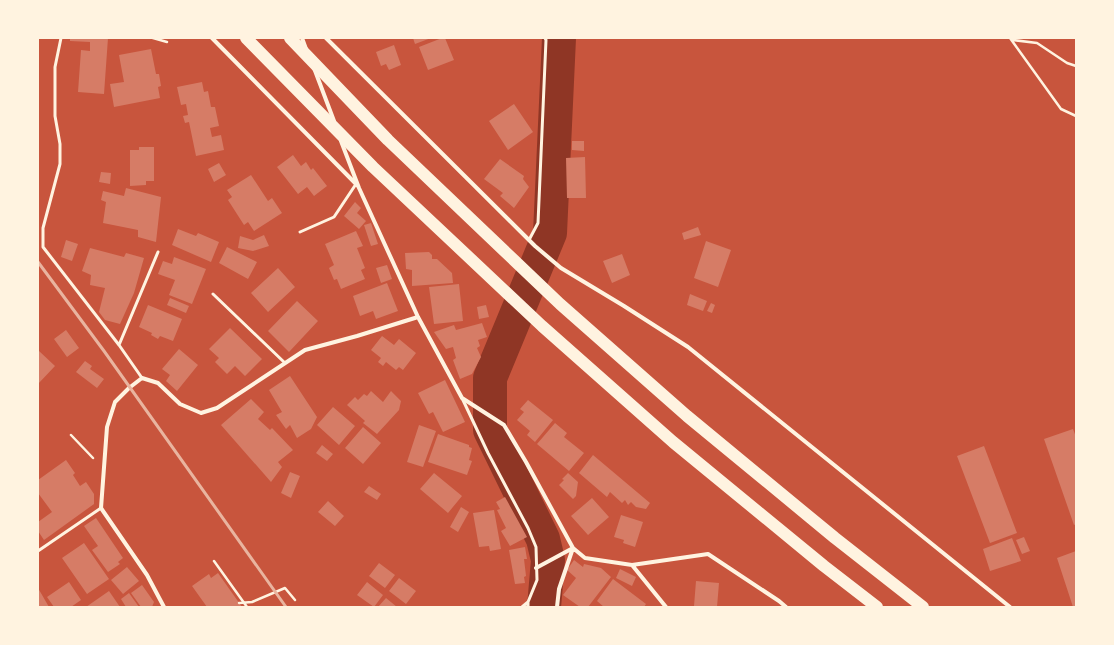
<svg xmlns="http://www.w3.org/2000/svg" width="1114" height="645" viewBox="0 0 1114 645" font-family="'Varela Round',sans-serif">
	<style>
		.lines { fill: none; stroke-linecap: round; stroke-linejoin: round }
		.river { stroke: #8f3625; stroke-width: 34 }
		.building { fill: #d67c66 }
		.path { stroke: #fff3e0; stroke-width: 2.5 }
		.service { stroke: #fff3e0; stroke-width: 3 }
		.minor { stroke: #fff3e0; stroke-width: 4 }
		.motorway { stroke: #fff3e0; stroke-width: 12 }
		.rail { stroke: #e9b49f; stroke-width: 3 }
	</style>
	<rect width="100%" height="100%" fill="#c8553d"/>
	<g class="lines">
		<path class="river" d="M544 607 548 560 543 539 490 430V378L550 233 559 38"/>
	</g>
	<path class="building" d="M70 38H108L104 94 78 92 81 50 90 51V42L70 41Z
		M413 38H431L415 44Z
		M442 38H445L454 60 428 70 419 47Z
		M394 45 401 65 389 70 386 64 381 66 376 52Z
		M151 49 156 74H159L161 86 158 87 160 98 114 107 110 84 124 82 119 55Z
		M202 82 204 92 208 91 211 107H215L219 126 210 128 212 137 221 135 224 150 196 156 189 122 185 123 183 116 188 115 186 104 181 105 177 87Z
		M514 104 533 132 508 150 489 121Z
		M572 141H584V151L572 150Z
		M139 147H154V181H146V185L130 186V150H139Z
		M293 155 301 166 306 162 311 170 313 168 327 186 314 196 307 187 298 194 277 167Z
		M585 157 586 198H567L566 158Z
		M500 159 524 176 523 179 529 187 514 208 500 196 503 193 484 179Z
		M219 163 226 175 214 182 208 169Z
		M101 172 111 173 110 184 99 182Z
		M251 175 268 201 272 198 282 213 254 231 248 222 244 225 228 200 232 197 227 190Z
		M126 188 161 197 156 242 138 237V230L103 223 106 202 101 200 103 191 124 196Z
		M355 202 361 208 357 213 366 221 359 229 344 216Z
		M371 223 378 244 371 246 364 225Z
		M698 227 701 235 684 240 682 233Z
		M178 229 196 236 198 233 219 242 211 262 172 245Z
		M356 231 363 246 357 248 365 268 361 270 365 279 341 289 337 279 334 280 329 268 334 265 325 244Z
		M264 235 269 246 253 251 238 248 240 236 253 240Z
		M66 240 78 244 72 261 61 257Z
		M706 241 731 250 718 287 694 278Z
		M227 247 257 262 248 279 219 263Z
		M90 248 124 257 126 253 144 258 134 293 120 324 105 320 99 312 105 288 90 285 91 275 82 271Z
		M429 252 432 255V259H437L452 273 453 283 412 286V270L406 269 405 253Z
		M622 254 630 275 612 283 603 261Z
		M174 257 206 269 192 304 169 295 175 280 158 274 163 261 172 264Z
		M387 265 392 279 381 283 376 268Z
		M278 268 295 287 268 312 251 293Z
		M387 283 398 311 376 319 373 311 360 316 353 296Z
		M459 284 463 321 434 324 429 287Z
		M690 294 707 301 703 311 687 305Z
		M170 298 189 306 186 313 167 305Z
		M297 301 318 321 289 352 268 331Z
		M711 303 715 305 712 313 707 311Z
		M148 305 182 319 173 341 160 336 158 339 151 335 152 333 139 327Z
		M486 305 489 317 479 319 477 307Z
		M482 323 487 337 478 340 480 346 477 348 481 357 472 374 460 379 453 360 456 358 453 347 446 349 434 332 454 325 456 330Z
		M230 328 262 359 245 376 235 366 227 374 215 362 219 358 209 349Z
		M66 330 79 348 67 357 54 339Z
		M382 336 394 345 399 339 416 353 403 370 399 367 396 370 386 362 383 366 378 362 381 358 371 350Z
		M179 349 198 365 177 391 166 381 170 375 162 369Z
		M38 350 55 366 38 384Z
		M85 361 92 366 90 369 104 379 97 388 76 372Z
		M290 376 317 417 311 429 297 438 290 425 286 429 276 415 282 412 269 390Z
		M445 380 465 422 443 432 433 412 429 414 418 393Z
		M371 391 383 402 391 391 401 401 399 410 377 434 363 423 365 421 347 405 355 397 358 400 364 394 367 396Z
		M251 399 264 412 258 419 270 430 272 428 293 450 278 462 282 467 271 482 221 425Z
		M528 400 553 420 535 442 527 435 530 431 517 420 524 412 520 409Z
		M333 407 355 426 339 445 317 425Z
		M555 423 567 433 564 437 584 453 569 471 537 444Z
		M419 425 436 431 423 467 407 462Z
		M363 427 381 443 363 464 345 448Z
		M1073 429 1076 437V524L1074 525 1044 439Z
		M438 434 469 445V447L472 448 469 460 472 461 467 475 428 462Z
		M322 445 333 454 327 461 316 453Z
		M984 446 1017 533 990 543 957 456Z
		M593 455 650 503 646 509 636 507 631 502 628 505 625 500 622 503 610 492 607 497 579 473Z
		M66 460 75 473 73 475 80 486 86 482 94 494V504L44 540 38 531V522L52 512 38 493V480Z
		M290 472 300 476 291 498 281 493Z
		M434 473 462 496 448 513 420 489Z
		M568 473 578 482 576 496 573 499 559 485 564 480 562 479Z
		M369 486 381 494 377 500 364 492Z
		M505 497 527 537 510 546 501 531 506 528 497 510 500 509 496 502Z
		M592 498 609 517 588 535 571 516Z
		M328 501 344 516 335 526 318 512Z
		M461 507 469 512 458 532 450 527Z
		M494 510 501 549 490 551 489 546 479 547 473 513Z
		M621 515 643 522 635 547 623 543 624 540 614 537Z
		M96 518 123 558 118 562 120 564 108 572 92 550 98 546 84 526Z
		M1024 537 1030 551 1022 554 1016 540Z
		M1012 538 1021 561 990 571 983 549Z
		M84 543 109 579 87 594 62 558Z
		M525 547 527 559H524L526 576 524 577 525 583 515 584 509 550Z
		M1076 551V607H1073L1057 558Z
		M574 560 583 567 584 564 601 568 611 577 588 607H580L563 595 576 578 567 570Z
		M379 563 395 575 385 588 369 576Z
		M127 567 139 581 123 594 111 580Z
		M620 569 636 577 632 586 616 578Z
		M218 573 242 607H207L192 586 209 574 211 578Z
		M399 578 416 591 406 604 389 591Z
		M613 579 646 604 644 607H604L597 601Z
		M696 581 719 583 717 607 694 606Z
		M69 582 81 600 71 607H54L47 597Z
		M367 582 383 595 374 607 357 595Z
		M142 585 154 602 152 607H141L131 593Z
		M38 588 49 607H38Z
		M109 591 120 607H86Z
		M129 593 139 607H126L121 599Z
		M386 598 397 607H378Z"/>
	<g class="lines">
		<path class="path" d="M153 38 167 42
			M1010 38 1061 109 1076 116
			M1013 40 1037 43 1067 63 1076 66
			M71 435 93 458
			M214 561 247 607
			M239 603 252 602 285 588 295 600"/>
		<path class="service" d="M61 38 55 67V116L60 144V164L43 228V247L119 345 142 378
			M300 232 334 217 356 184
			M529 240 538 223 546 40 545 38
			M213 294 285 363
			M119 345 158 252
			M462 398 488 453 528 528 536 547 537 580 528 602V607
			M38 551 101 508
			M522 607 528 602"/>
		<path class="minor" d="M212 38 358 186
			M302 38 306 49
			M326 38 535 246 561 268 624 306 688 347 1010 607
			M314 68 334 121
			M341 141 359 188 418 317 462 398 504 425 526 462 573 548 585 558 632 565 708 554 779 601 786 607
			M632 565 666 607
			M536 568 573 548 559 589 557 607
			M164 607 147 575 101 508 107 427 115 402 129 388 142 378 158 383 180 404 201 413 217 408 305 350 357 336 418 317"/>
		<path class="motorway" d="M246 38 373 167 542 326 673 442 824 566 877 607
			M290 38 388 140 560 304 687 416 835 538 923 607"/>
		<path class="rail" d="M38 262 104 351 286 607"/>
	</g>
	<rect width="1114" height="645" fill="none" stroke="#fff3e0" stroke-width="78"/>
</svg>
